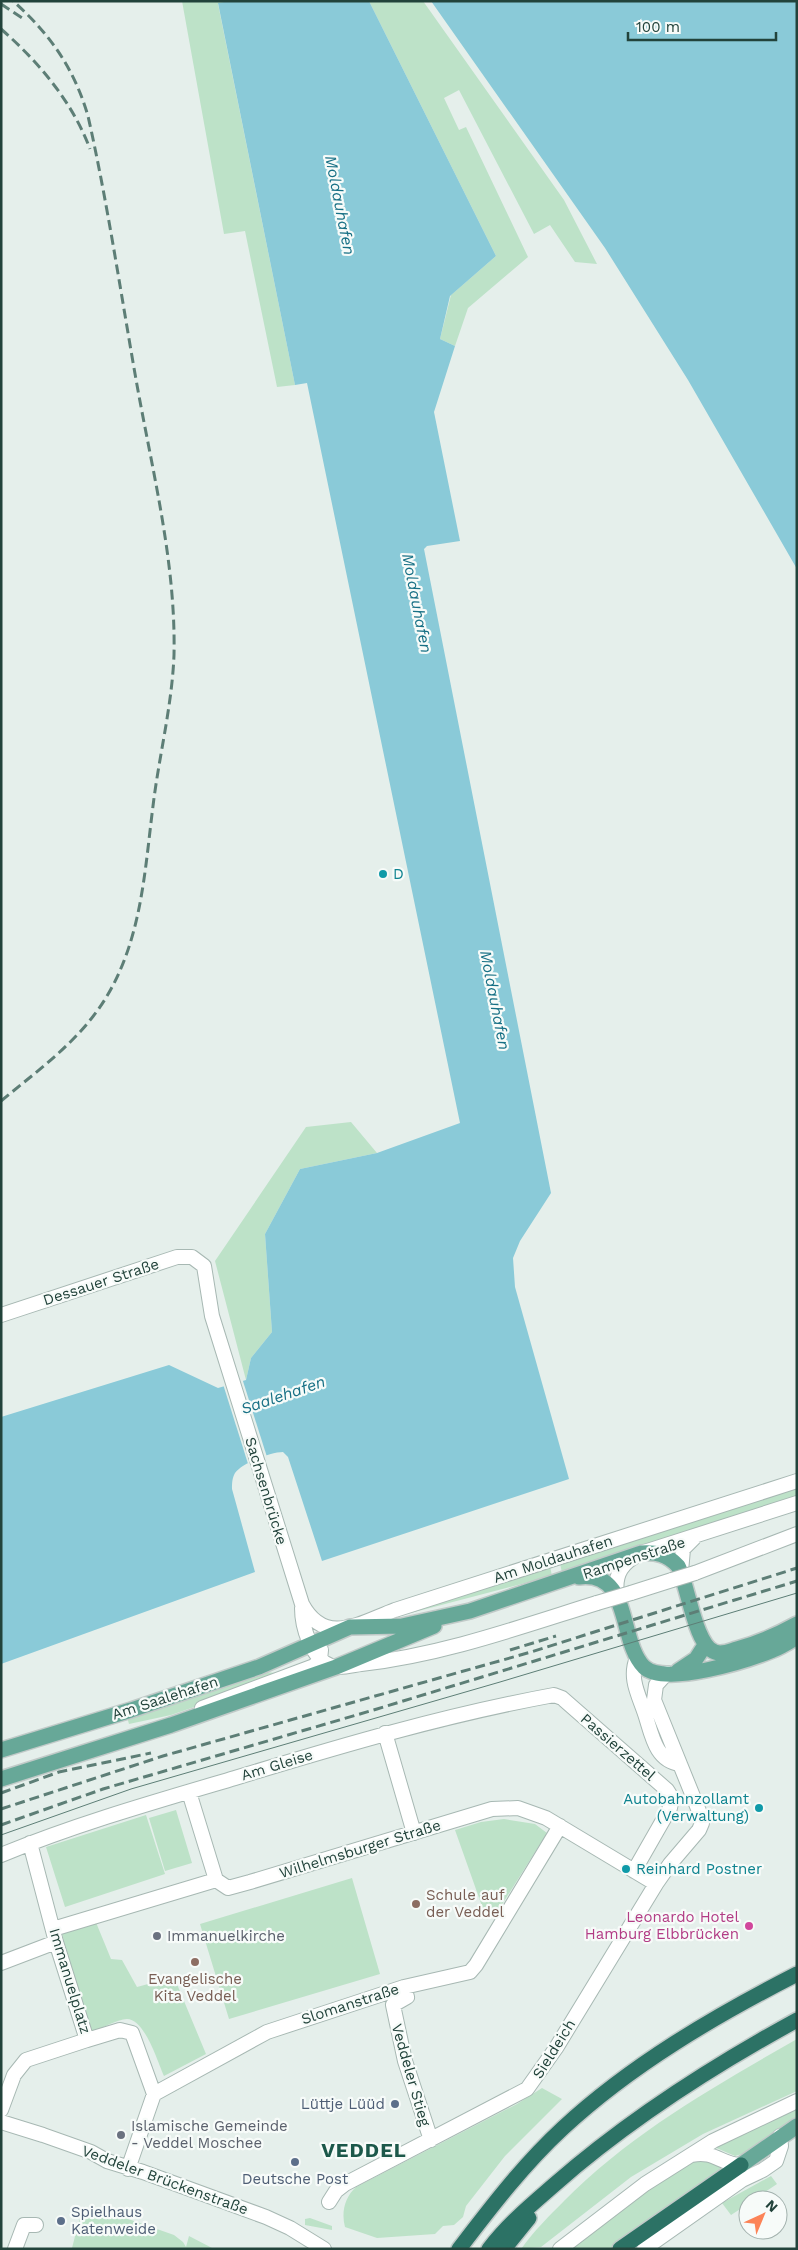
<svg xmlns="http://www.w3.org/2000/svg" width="798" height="2250" viewBox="0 0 798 2250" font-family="'Work Sans',sans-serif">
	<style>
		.green { fill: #bde2c8 }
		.water { fill: #8acad8 }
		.pier { fill: #e5efeb }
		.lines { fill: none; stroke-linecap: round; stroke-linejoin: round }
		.minor-casing { stroke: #a7b8b3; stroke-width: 16 }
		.major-casing { stroke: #c1cac8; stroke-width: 18 }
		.highway-casing { stroke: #c1cac8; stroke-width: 18 }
		.minor { stroke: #fff; stroke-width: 14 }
		.major { stroke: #67a898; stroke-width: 15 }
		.highway { stroke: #2c7265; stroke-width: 15 }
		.tram { stroke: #5d7e76; stroke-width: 1 }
		.rail { stroke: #5d7e76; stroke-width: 3; stroke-dasharray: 10 5; stroke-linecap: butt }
		.minor-bridge-casing { stroke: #a7b8b3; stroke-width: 16; stroke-linecap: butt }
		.minor-bridge { stroke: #fff; stroke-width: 14 }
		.culture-dot { fill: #0f9aa8; stroke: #f7fbf9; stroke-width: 2 }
		.education-dot { fill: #8d6e63; stroke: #f7fbf9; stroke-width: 2 }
		.hotel-dot { fill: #d1479c; stroke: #f7fbf9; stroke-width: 2 }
		.worship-dot { fill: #6b7280; stroke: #f7fbf9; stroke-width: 2 }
		.service-dot { fill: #5c6f8a; stroke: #f7fbf9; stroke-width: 2 }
		.labels { text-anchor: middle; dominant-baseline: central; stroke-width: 4.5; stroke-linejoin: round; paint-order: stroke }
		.culture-label { font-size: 15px; fill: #0d838f; stroke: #f7fbf9; text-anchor: start }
		.street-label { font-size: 15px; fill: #22433b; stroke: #f7fbf9 }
		.education-label { font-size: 15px; fill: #785e54; stroke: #f7fbf9; text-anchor: start }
		.hotel-label { font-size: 15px; fill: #b23c85; stroke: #f7fbf9; text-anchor: end }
		.worship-label { font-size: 15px; fill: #5b616d; stroke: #f7fbf9; text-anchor: start }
		.service-label { font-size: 15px; fill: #4e5e75; stroke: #f7fbf9; text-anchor: end }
		.water-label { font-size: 16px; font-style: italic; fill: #177085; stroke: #f7fbf9 }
		.district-label { font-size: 20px; font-weight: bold; letter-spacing: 1px; fill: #1c584a; stroke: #f7fbf9 }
	</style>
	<rect width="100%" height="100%" fill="#e5efeb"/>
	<path class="green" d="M182 1H230L218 4 295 385 277 387 245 231 224 234Z
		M369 1H423L564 200 597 264 575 262 550 225 534 234 459 90 444 98 459 130 466 127 528 257 468 308 455 346 440 339 451 295 496 256Z
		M351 1122 377 1153 300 1169 265 1234 272 1332 251 1358 246 1380 215 1261 306 1127Z
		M797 1488V1497L562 1573 560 1563Z
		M550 1566 552 1576 403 1615V1613Z
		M261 1672 279 1673 203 1704 171 1715 129 1724 127 1717Z
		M176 1810 192 1863 165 1871 149 1818Z
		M146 1815 165 1874 65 1907 46 1847Z
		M504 1819 535 1824 547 1833 496 1914 483 1909 455 1830 481 1822Z
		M352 1878 380 1974 229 2019 200 1924Z
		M95 1920 111 1959 122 1960 137 1987 174 1977 206 2054 164 2076C158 2063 145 2019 127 2019 117 2019 101 2029 91 2033L75 1991 62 1933Z
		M797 2039V2091L703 2134 631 2177 541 2247 521 2249C534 2231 549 2216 564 2201 631 2133 715 2086 797 2039Z
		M542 2088 562 2099 505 2156 466 2206 463 2217 454 2225 443 2226 435 2234 377 2238 345 2227C341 2212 345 2197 356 2187L517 2104Z
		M797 2105V2119L749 2152 735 2156 714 2147Z
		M696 2159H709L725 2167 610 2249H571L652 2187Z
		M771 2176 777 2184 753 2200H748V2204L731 2215 722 2203Z
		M97 2208 174 2235 183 2242 186 2247 189 2236 214 2249 72 2248 80 2217 87 2209Z
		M310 2218 332 2226V2230L305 2225V2219Z"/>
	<path class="water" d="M230 1H369L496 256 450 296 440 339 455 346 434 412 460 541 427 546 424 549 551 1193 520 1241 513 1258 515 1287 569 1479 322 1561 288 1457 283 1452C271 1452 242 1463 235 1473 232 1478 232 1484 232 1489L255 1572 1 1664V1417L169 1365 218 1388 246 1380 251 1358 272 1332 265 1234 300 1169 377 1153 460 1123 307 383 295 385 218 3Z
		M431 1H797V569L688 380 605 248Z"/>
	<path class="pier" d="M242 1378 267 1457 249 1467 223 1384Z"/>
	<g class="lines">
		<defs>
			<path id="minor" d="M1 1315 177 1257H192L204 1266 212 1316 302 1604C325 1647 360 1623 395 1610L797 1481
				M681 1572 683 1549 694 1538
				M695 1573 797 1534
				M631 1593 672 1580
				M617 1594C614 1573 623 1562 641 1553L797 1503
				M302 1608C302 1627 311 1658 331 1666 340 1669 353 1665 361 1664 442 1655 520 1627 597 1603
				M637 1658C628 1679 640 1697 646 1717 652 1736 656 1761 680 1764
				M202 1708 314 1666 320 1660 321 1650
				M385 1733 414 1833
				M189 1792 216 1880
				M30 1843 56 1942 87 2040 120 2030 132 2033 154 2094
				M1 1855C76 1824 157 1801 235 1778 340 1746 445 1715 554 1695L562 1698 667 1790 672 1798 670 1808 634 1871
				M53 1929 216 1880 228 1888 250 1882 492 1809 518 1808 546 1818 656 1884
				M1 1963 56 1942
				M404 1987 407 1997 393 2005 405 2061 431 2140
				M1 2110 14 2075 26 2060 87 2040
				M1 2122 43 2135 91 2152 107 2161 143 2172 266 2217 290 2228 324 2249
				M692 2155C714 2150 722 2165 741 2165
				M128 2169 154 2094 267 2032 404 1987 470 1972 476 1965 560 1826
				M329 2202 336 2191 345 2184 527 2089 556 2048 656 1884 670 1864 699 1830 702 1823 701 1816 654 1700 656 1685 667 1673
				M15 2249 24 2225H36
				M560 2249 645 2184 713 2141 797 2101
				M644 2249 742 2180 763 2170 776 2161 781 2146 780 2136"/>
			<path id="major" d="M579 1577C632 1570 618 1641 644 1667 665 1687 749 1660 773 1650 781 1647 789 1642 797 1637
				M678 1671 696 1659 705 1645
				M1 1750 131 1710 259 1667 350 1627 402 1626 470 1611 641 1553C656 1552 667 1554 678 1566 688 1585 695 1646 715 1652 722 1655 730 1651 737 1649 759 1643 777 1635 797 1624
				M1 1779 171 1725 336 1667 434 1626
				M741 2165 797 2126"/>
			<path id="highway" d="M459 2249C491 2207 524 2164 563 2128 631 2065 715 2016 797 1974
				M489 2249C508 2224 531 2205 554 2185 628 2120 711 2067 797 2020
				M504 2249 529 2218
				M620 2249 741 2165"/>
		</defs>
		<use href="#minor" class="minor-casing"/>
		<use href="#major" class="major-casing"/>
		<use href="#highway" class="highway-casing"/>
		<use href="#minor" class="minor"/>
		<use href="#major" class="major"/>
		<use href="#highway" class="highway"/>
		<path class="tram" d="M1 1835 131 1789 500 1682 797 1593"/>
		<path class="rail" d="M1 4 25 20
			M1 29C39 62 73 103 90 149
			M1 1101C42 1067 85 1037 111 989 142 932 145 869 153 806 159 756 172 706 174 655 176 564 153 474 137 385 121 295 108 205 88 116 74 68 50 34 13 1
			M510 1650 556 1636
			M1 1793 59 1772 151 1753
			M1 1809 163 1756 531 1652 797 1568
			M1 1825 103 1789 377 1709 797 1581"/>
		<defs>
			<path id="minor-bridge" d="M672 1580 695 1573
				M597 1603 631 1593"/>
		</defs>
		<use href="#minor-bridge" class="minor-bridge-casing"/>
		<use href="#minor-bridge" class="minor-bridge"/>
	</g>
	<g class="culture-dot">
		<circle cx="383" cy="874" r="5"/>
		<circle cx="759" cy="1808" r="5"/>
		<circle cx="626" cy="1869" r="5"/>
	</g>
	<g class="education-dot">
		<circle cx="416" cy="1904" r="5"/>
		<circle cx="195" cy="1962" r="5"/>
	</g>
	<circle class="hotel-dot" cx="749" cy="1926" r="5"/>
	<g class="worship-dot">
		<circle cx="157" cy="1936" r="5"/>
		<circle cx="121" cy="2135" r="5"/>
	</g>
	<g class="service-dot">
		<circle cx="395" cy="2104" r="5"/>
		<circle cx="295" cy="2162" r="5"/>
		<circle cx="61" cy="2221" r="5"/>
	</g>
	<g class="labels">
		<g class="culture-label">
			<text x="393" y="874">D</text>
			<text x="749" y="1799" text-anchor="end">Autobahnzollamt<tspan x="749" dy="17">(Verwaltung)</tspan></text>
			<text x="636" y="1869">Reinhard Postner</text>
		</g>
		<g class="street-label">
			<text transform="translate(101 1282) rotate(-18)">Dessauer Straße</text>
			<text transform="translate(266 1491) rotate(73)">Sachsenbrücke</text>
			<text transform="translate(634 1558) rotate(-18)">Rampenstraße</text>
			<text transform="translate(553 1559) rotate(-18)">Am Moldauhafen</text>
			<text transform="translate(165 1698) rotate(-18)">Am Saalehafen</text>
			<text transform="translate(618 1747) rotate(41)">Passierzettel</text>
			<text transform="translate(277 1765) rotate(-17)">Am Gleise</text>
			<text transform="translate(360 1849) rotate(-17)">Wilhelmsburger Straße</text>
			<text transform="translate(70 1981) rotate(73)">Immanuelplatz</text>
			<text transform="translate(350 2004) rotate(-18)">Slomanstraße</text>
			<text transform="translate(554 2049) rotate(-58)">Sieldeich</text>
			<text transform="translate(411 2075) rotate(74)">Veddeler Stieg</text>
			<text transform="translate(165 2180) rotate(20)">Veddeler Brückenstraße</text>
		</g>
		<g class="education-label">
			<text x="426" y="1895">Schule auf<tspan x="426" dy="17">der Veddel</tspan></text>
			<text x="195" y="1979" text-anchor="middle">Evangelische<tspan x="195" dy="17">Kita Veddel</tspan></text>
		</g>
		<g class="hotel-label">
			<text x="739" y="1917">Leonardo Hotel<tspan x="739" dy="17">Hamburg Elbbrücken</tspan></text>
		</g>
		<g class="worship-label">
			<text x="167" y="1936">Immanuelkirche</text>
			<text x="131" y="2126">Islamische Gemeinde<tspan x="131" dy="17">- Veddel Moschee</tspan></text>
		</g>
		<g class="service-label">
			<text x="385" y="2104">Lüttje Lüüd</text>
			<text x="295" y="2179" text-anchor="middle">Deutsche Post</text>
			<text x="71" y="2212" text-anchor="start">Spielhaus<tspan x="71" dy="17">Katenweide</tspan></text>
		</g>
		<g class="water-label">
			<text transform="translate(340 205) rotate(79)">Moldauhafen</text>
			<text transform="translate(417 603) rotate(79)">Moldauhafen</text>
			<text transform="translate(495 1000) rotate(79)">Moldauhafen</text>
			<text transform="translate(283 1395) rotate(-19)">Saalehafen</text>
		</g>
		<g class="district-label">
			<text x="364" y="2150">VEDDEL</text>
		</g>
	</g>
	<rect width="798" height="2250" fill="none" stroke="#22433b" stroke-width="5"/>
	<g transform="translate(763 2215) rotate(44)"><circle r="24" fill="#f7fbf9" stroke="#a2b1ad"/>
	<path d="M0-4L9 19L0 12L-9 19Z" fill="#fc8357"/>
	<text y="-8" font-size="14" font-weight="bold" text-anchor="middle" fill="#22433b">N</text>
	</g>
	<path d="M628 32v8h148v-8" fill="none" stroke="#22433b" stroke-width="2.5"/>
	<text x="636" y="32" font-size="15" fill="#22433b" stroke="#f7fbf9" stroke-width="4" paint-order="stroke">100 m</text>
</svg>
